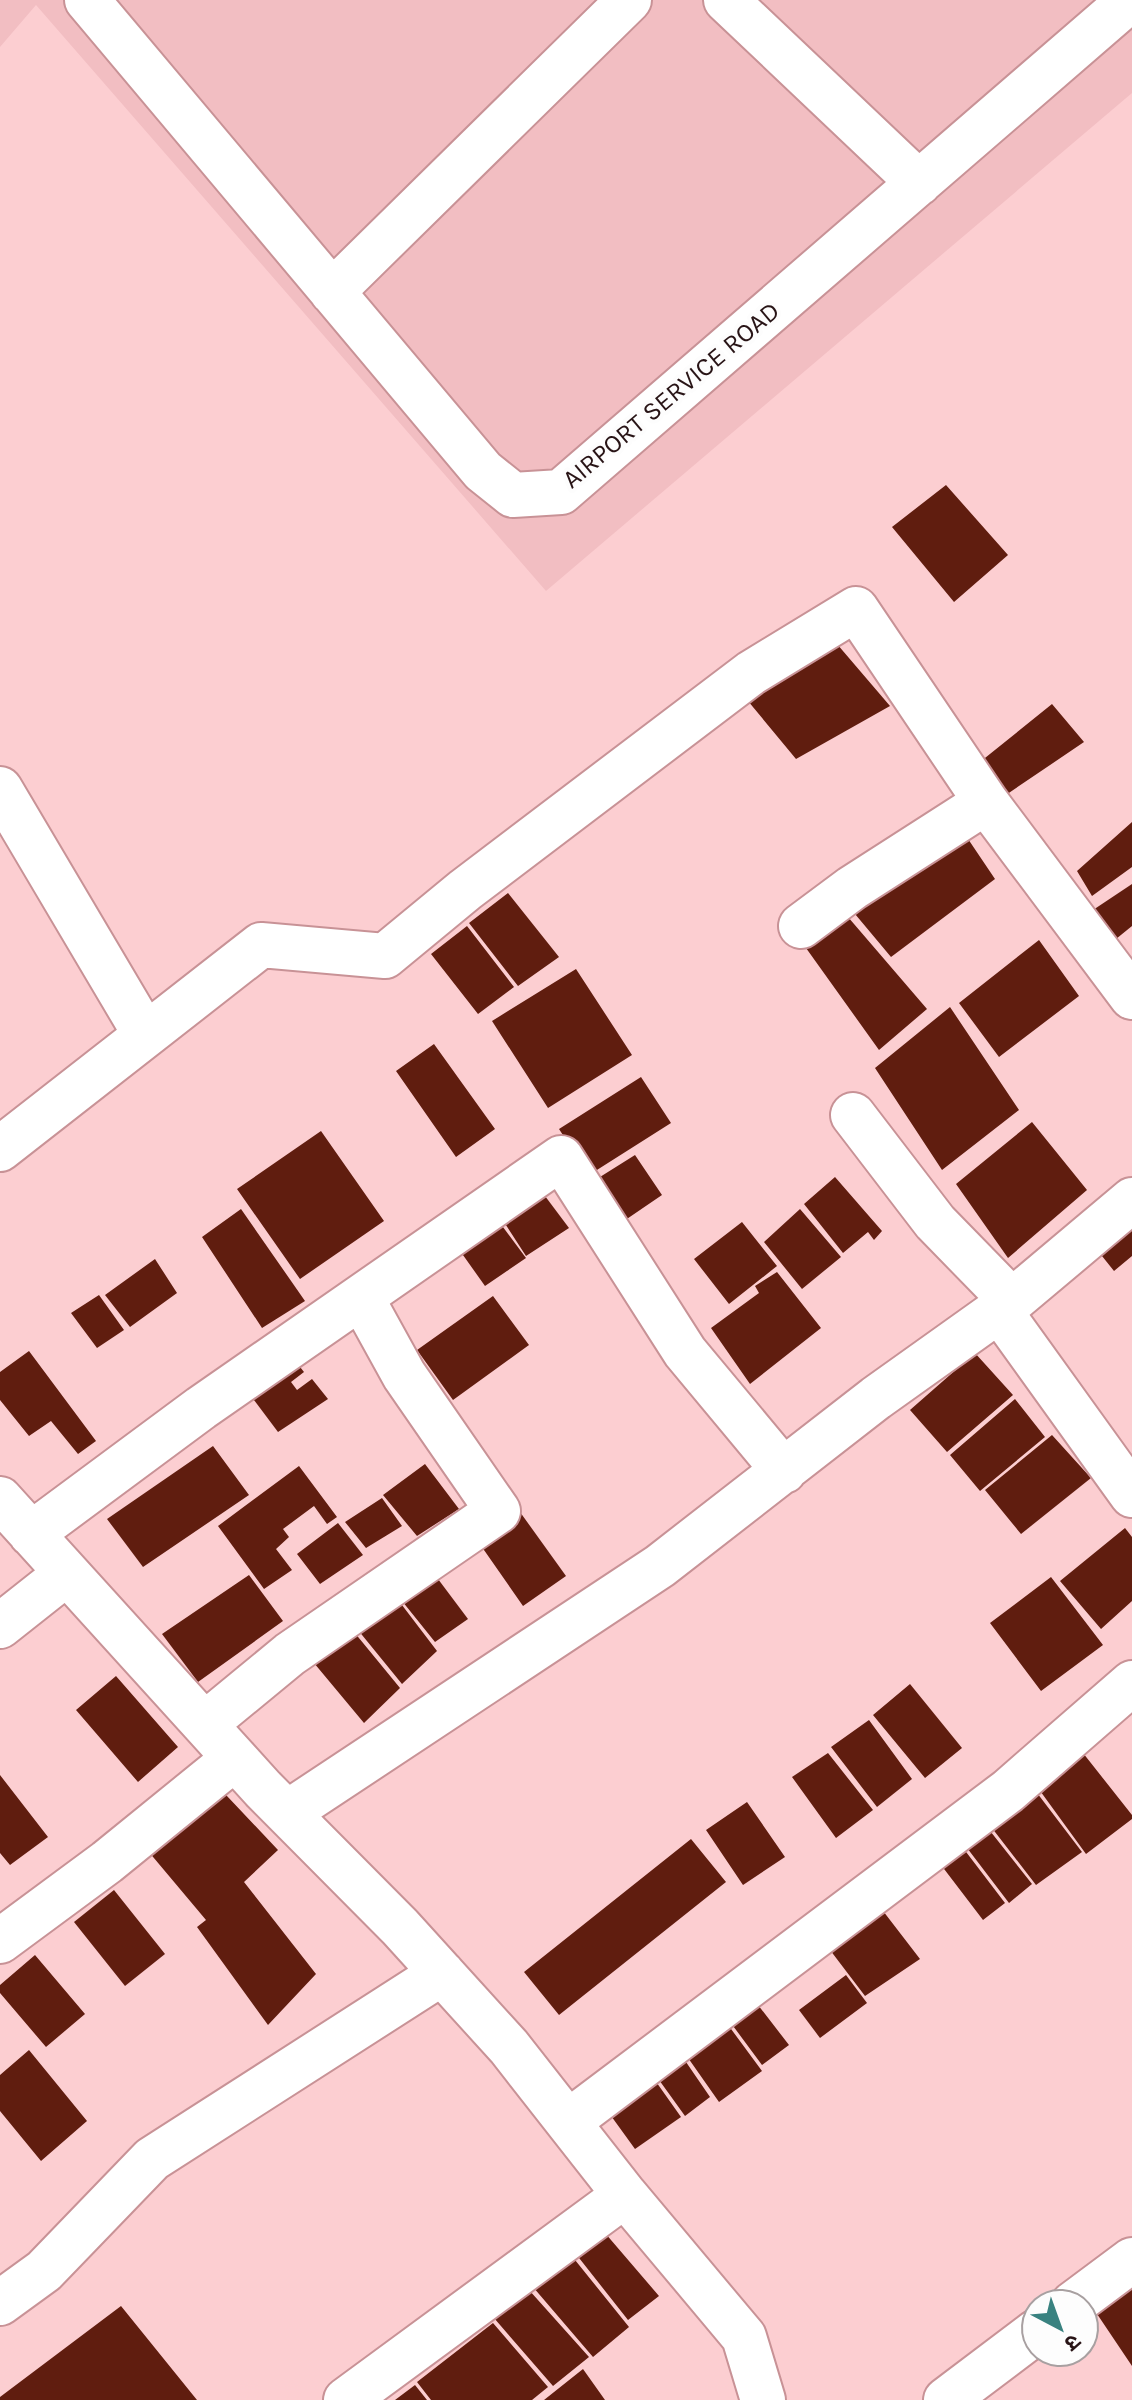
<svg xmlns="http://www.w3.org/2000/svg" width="1132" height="2400" viewBox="0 0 1132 2400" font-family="Karla,'Noto Sans Devanagari',sans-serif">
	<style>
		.built { fill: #f2bec2 }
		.building { fill: #601d0f }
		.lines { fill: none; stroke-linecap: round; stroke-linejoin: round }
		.minor-casing { stroke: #c89296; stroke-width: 48 }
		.minor { stroke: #fff; stroke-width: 44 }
		.labels { text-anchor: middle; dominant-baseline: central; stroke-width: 8; stroke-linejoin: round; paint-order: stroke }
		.street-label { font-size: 26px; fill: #281416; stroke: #fdfdfd }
	</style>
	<rect width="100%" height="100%" fill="#fcced1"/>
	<path class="built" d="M0 0H1132V93L546 591 36 5 0 47Z"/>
	<path class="building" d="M946 485 1008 555 954 602 892 527Z
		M837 644 890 706 796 759 743 695Z
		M1052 704 1084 742 997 801 975 766Z
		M1132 822V867L1092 896 1077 871Z
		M964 833 995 879 891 957 850 908Z
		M1132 884V926L1116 939 1093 910Z
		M508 893 559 957 518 986 469 923Z
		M848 917 927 1009 879 1050 806 948Z
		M467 926 514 987 478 1014 431 954Z
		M1039 940 1079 996 999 1057 959 1003Z
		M576 969 632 1055 548 1108 492 1021Z
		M950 1007 1019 1110 942 1170 875 1068Z
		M434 1044 495 1129 456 1157 396 1071Z
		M641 1077 671 1123 589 1175 559 1129Z
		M1032 1122 1087 1190 1008 1258 956 1184Z
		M321 1131 384 1221 300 1279 237 1189Z
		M635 1155 662 1195 618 1225 592 1182Z
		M835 1177 882 1231 874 1240 868 1232 843 1253 804 1204Z
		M542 1192 569 1228 526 1256 502 1219Z
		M1132 1208V1256L1114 1271 1090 1241Z
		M241 1209 305 1301 262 1328 202 1237Z
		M800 1209 841 1257 802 1289 764 1242Z
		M497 1219 526 1258 485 1286 458 1248Z
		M742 1222 777 1266 729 1304 694 1259Z
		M155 1259 177 1293 130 1327 105 1295Z
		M777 1272 821 1328 750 1384 711 1328 759 1293 755 1286Z
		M99 1295 124 1330 97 1348 71 1313Z
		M493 1296 529 1345 453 1400 417 1350Z
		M29 1351 96 1441 78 1454 51 1421 29 1436 0 1400V1372Z
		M975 1353 1013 1395 947 1452 910 1410Z
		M293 1358 304 1372 291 1382 297 1390 312 1379 328 1399 278 1432 245 1388Z
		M1015 1399 1045 1437 980 1491 950 1455Z
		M1052 1435 1091 1478 1021 1534 985 1490Z
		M213 1446 249 1495 143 1567 107 1519Z
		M425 1464 459 1509 417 1536 383 1495Z
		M299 1466 337 1517 327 1524 314 1506 283 1529 289 1537 276 1549 292 1570 264 1589 218 1526Z
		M382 1498 402 1526 366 1548 345 1522Z
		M520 1512 566 1576 523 1606 477 1540Z
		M338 1523 363 1555 320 1584 297 1554Z
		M1125 1528 1132 1537V1601L1101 1629 1060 1581Z
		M429 1567 468 1619 435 1642 394 1591Z
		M249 1575 283 1621 198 1682 162 1634Z
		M1051 1577 1103 1645 1041 1691 990 1623Z
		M389 1588 437 1651 402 1684 349 1619Z
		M345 1621 400 1688 364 1723 304 1651Z
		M116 1676 178 1747 138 1782 76 1710Z
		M910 1684 962 1748 925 1778 873 1715Z
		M869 1720 912 1779 877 1807 831 1747Z
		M828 1753 873 1810 836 1838 792 1777Z
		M1083 1753 1132 1815V1819L1086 1854 1038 1788Z
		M0 1775 48 1837 10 1865 0 1853Z
		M210 1778 278 1850 244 1882 316 1974 268 2025 197 1927 206 1920 143 1845Z
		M1031 1785 1082 1852 1036 1885 985 1819Z
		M747 1802 785 1857 743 1885 706 1830Z
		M983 1822 1032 1884 1009 1903 961 1840Z
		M691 1839 726 1882 559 2015 524 1972Z
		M960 1844 1005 1903 983 1920 938 1861Z
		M114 1890 165 1954 125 1986 74 1922Z
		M880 1907 920 1959 865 1996 827 1946Z
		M35 1955 85 2014 46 2047 0 1993V1985Z
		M846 1975 867 2003 820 2038 799 2010Z
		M748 1992 789 2045 762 2065 722 2011Z
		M720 2014 762 2071 719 2102 679 2045Z
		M675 2046 710 2097 685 2116 649 2066Z
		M29 2050 87 2121 41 2161 0 2111V2075Z
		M647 2069 681 2117 635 2149 601 2102Z
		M599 2226 659 2296 628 2320 572 2249Z
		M571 2255 629 2327 593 2357 533 2287Z
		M1132 2272V2366L1089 2302Z
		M529 2290 589 2357 553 2386 494 2318Z
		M121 2306 197 2400H0V2397Z
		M493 2323 548 2387 532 2400H431L417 2382Z
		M583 2369 605 2400H544Z
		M415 2385 427 2400H395Z"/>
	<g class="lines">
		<defs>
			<path id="minor" d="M87 0 483 471 513 495 561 492 1130 0
				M726 0 919 183
				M332 292 629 0
				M0 789 145 1034
				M801 926 852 888 986 802
				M853 1115 935 1222 1012 1301
				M0 1149 261 945 385 956 465 890 751 673 856 609 986 802 1132 997
				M999 1310 1132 1495
				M0 1499 263 1789 400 1927 509 2047 625 2195 744 2337 763 2400
				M31 1534 201 1408 561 1158 685 1352 784 1471
				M0 1626 67 1573
				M205 1724 290 1654 498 1511 404 1375 361 1297
				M287 1813 660 1566 876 1398 1012 1301 1132 1200
				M0 1941 107 1862 235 1758
				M568 2122 1008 1791 1132 1683
				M0 2303 44 2271 152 2159 442 1973
				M1073 2304 1132 2260
				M346 2400 625 2195
				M946 2400 1036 2332"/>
		</defs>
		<use href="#minor" class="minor-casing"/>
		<use href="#minor" class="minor"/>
	</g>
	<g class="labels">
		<g class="street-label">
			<text transform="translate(671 395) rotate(-40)">AIRPORT SERVICE ROAD</text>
		</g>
	</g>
	<g transform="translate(1060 2328) rotate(139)"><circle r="38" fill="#fdfdfd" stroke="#a8a0a1" stroke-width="2"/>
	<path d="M0-6L14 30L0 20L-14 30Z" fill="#398280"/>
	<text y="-12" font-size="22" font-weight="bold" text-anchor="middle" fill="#281416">उ</text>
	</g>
</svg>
